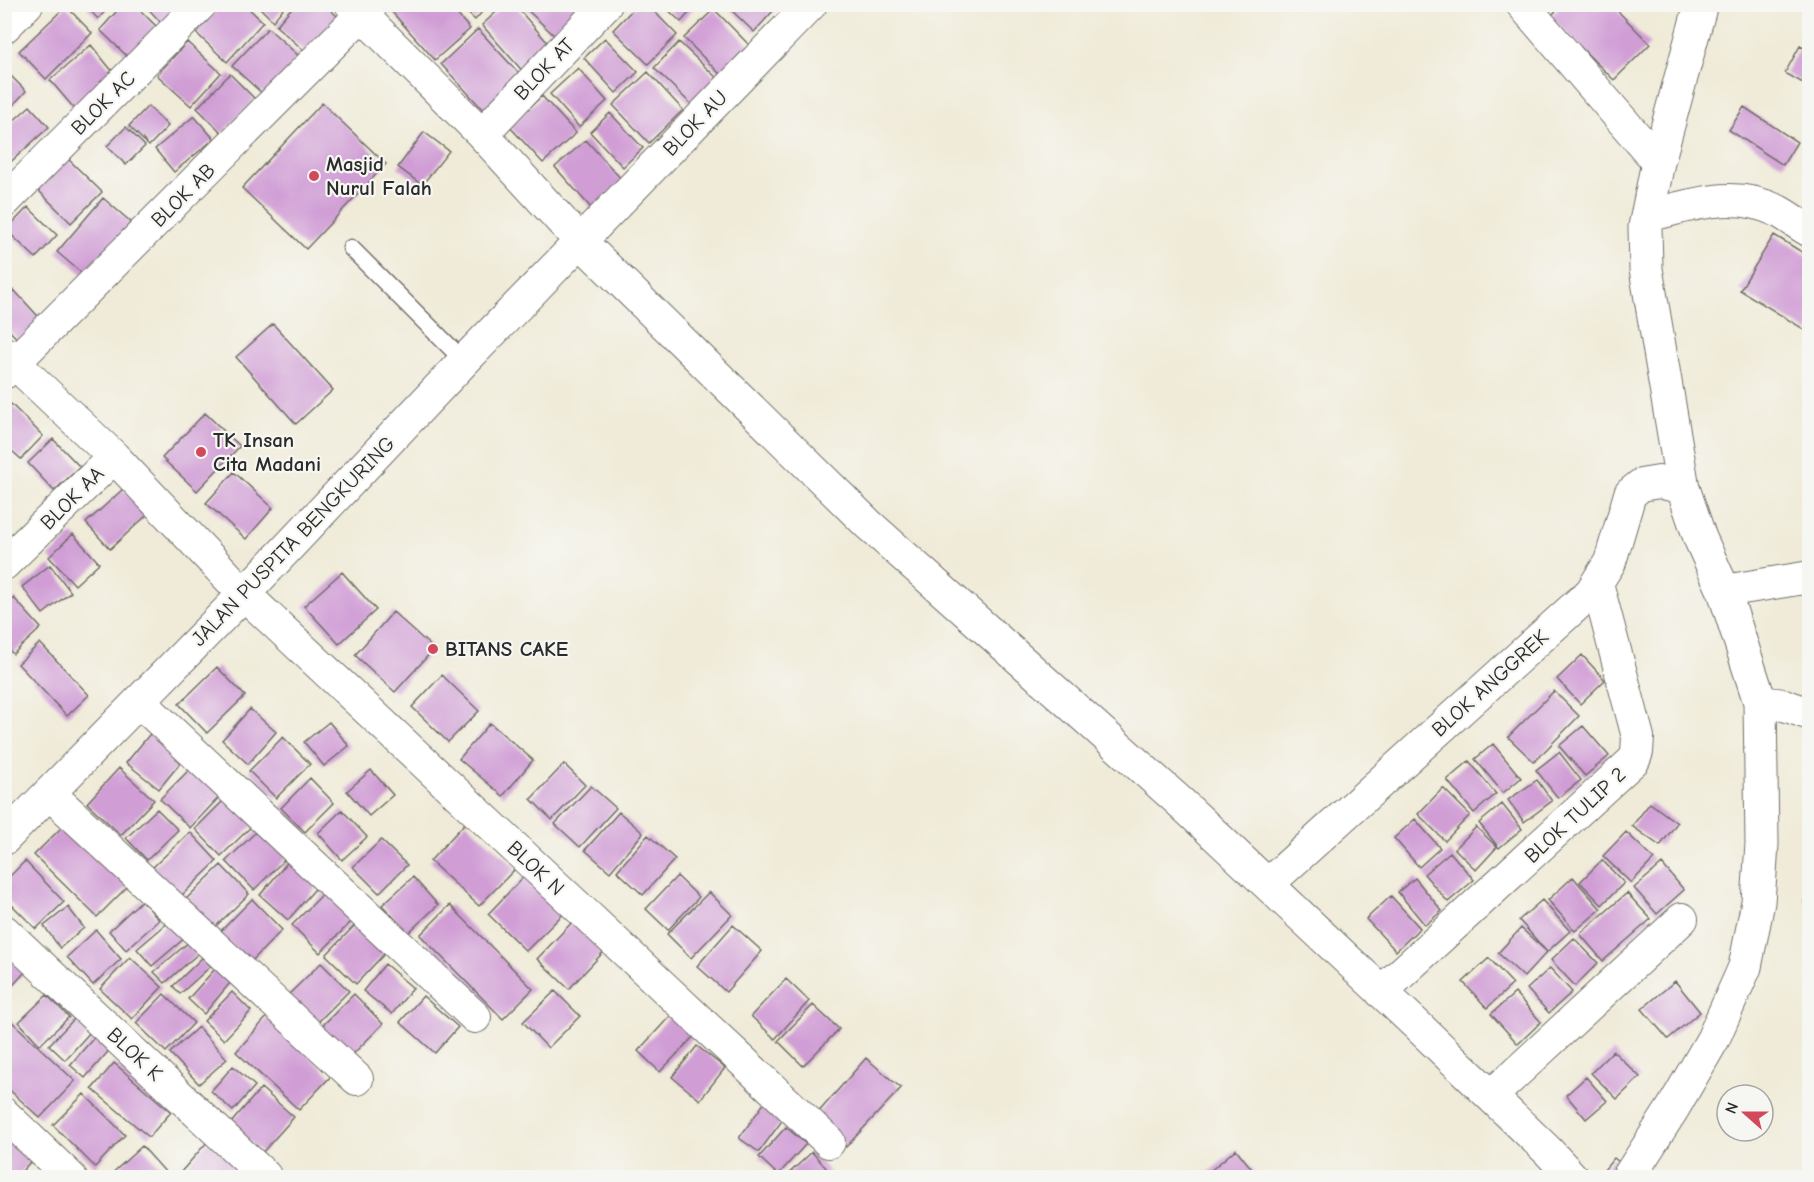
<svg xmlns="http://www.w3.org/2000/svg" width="1814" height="1182" viewBox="0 0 1814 1182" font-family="'Comic Neue',sans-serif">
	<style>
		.building { fill: #d09dd5 }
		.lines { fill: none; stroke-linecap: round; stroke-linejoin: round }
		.lane-casing { stroke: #706e68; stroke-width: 19 }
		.street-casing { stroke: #706e68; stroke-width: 34 }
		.secondary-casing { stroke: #706e68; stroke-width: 35 }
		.lane { stroke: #fff; stroke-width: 16 }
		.street { stroke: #fff; stroke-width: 32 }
		.secondary { stroke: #fff; stroke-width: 33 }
		.poi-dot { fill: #d1495b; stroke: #f6f6f2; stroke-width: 2 }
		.labels { text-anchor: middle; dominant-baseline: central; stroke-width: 4.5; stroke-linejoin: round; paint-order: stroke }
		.street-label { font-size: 21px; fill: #2b2b2b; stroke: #f6f6f2 }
		.poi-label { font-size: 21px; font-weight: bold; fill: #2b2b2b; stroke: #f6f6f2; text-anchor: start }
	</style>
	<rect width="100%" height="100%" fill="#f6f6f2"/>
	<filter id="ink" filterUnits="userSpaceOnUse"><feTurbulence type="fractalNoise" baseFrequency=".0167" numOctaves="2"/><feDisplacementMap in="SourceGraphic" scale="12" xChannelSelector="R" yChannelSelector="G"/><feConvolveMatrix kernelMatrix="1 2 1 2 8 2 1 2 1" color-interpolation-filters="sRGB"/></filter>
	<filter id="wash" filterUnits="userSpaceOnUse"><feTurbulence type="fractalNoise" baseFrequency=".008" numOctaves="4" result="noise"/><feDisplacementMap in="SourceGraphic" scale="24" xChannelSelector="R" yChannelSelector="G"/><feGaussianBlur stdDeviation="1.35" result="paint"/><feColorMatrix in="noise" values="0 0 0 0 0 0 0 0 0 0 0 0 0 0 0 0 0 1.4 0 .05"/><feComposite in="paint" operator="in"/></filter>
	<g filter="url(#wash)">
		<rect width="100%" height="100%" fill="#f0ebd8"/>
		<g id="blocks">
			<path class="building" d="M84 4H112L98 19Z
				M123 4H134L159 29 130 59 100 30Z
				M144 4H186L163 25Z
				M222 4H244L263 22 227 62 196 33Z
				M256 4H287L273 21Z
				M295 4H324L338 17 307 53 276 26Z
				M400 4H448L470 29 435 60 392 12Z
				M458 4H489L475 20Z
				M505 4H514L554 50 526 75 482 25Z
				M521 4H572L582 14 558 39Z
				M638 4H647L677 35 648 64 613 30Z
				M662 4H697L681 22Z
				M725 4H768L774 10 754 32Z
				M1563 4H1611L1650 44 1614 80 1550 17Z
				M66 6 92 33 46 79 19 51Z
				M714 9 752 48 723 77 684 38Z
				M268 28 300 57 265 96 232 66Z
				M478 29 525 80 488 115 441 64Z
				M605 38 638 72 616 93 584 58Z
				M187 42 221 73 191 106 157 75Z
				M679 42 720 81 695 108 654 68Z
				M91 45 118 78 78 113 50 80Z
				M1800 46 1810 51V87L1785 73Z
				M578 68 607 101 579 127 550 94Z
				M5 70 26 91 5 114Z
				M648 72 683 110 649 143 613 105Z
				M230 74 255 99 222 133 197 108Z
				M542 96 576 133 543 163 509 126Z
				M322 103 386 164 306 249 242 188Z
				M30 106 49 127 4 168V129Z
				M148 106 168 126 149 146 129 126Z
				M1744 107 1797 142 1783 165 1729 130Z
				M610 113 643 148 623 167 590 132Z
				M194 116 214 139 174 172 155 149Z
				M126 127 145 146 126 165 107 146Z
				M424 132 449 151 422 185 398 167Z
				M586 140 623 181 592 209 555 167Z
				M66 157 102 192 71 223 36 188Z
				M103 198 131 222 85 276 57 252Z
				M28 207 57 235 36 258 6 230Z
				M1774 235 1810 257V333L1740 290Z
				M14 290 47 326 25 347 4 325V299Z
				M273 324 333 390 296 424 236 357Z
				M11 404 43 436 21 459 4 444V410Z
				M205 413 240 446 197 491 162 458Z
				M53 439 80 467 54 491 28 463Z
				M234 472 273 508 246 539 206 503Z
				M123 489 147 515 110 549 86 523Z
				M73 534 99 563 75 585 49 557Z
				M50 565 71 592 43 614 22 587Z
				M342 572 376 610 339 644 304 606Z
				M14 598 41 628 13 654 4 645V607Z
				M393 612 434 649 395 692 355 655Z
				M40 643 89 695 67 716 18 664Z
				M1582 655 1605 680 1580 704 1557 679Z
				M217 667 245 696 207 733 179 704Z
				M442 675 479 711 448 742 412 707Z
				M1554 691 1579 716 1534 762 1508 737Z
				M250 709 276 732 248 764 222 740Z
				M329 722 349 746 324 766 304 742Z
				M490 723 533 760 503 796 459 759Z
				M1583 726 1609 756 1585 776 1559 746Z
				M154 729 186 756 159 789 126 763Z
				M283 737 310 764 276 798 249 771Z
				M1493 744 1521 778 1503 793 1475 759Z
				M1559 752 1581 780 1558 798 1536 770Z
				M1469 761 1496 794 1474 813 1447 780Z
				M195 764 224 792 190 828 160 799Z
				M564 764 585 785 552 820 531 799Z
				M119 768 154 800 121 835 87 803Z
				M371 770 393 795 369 816 347 791Z
				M310 778 334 803 305 832 281 808Z
				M1537 780 1552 801 1524 822 1508 800Z
				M591 786 616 808 580 847 555 824Z
				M1443 788 1470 815 1445 841 1418 814Z
				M229 795 255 823 221 856 195 829Z
				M1650 803 1677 823 1660 846 1632 826Z
				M1502 804 1522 829 1499 848 1479 823Z
				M157 809 178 830 147 860 126 838Z
				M342 810 367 837 342 860 318 833Z
				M619 812 643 833 610 872 585 850Z
				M1415 819 1440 848 1419 867 1394 838Z
				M68 821 131 883 97 917 34 855Z
				M466 822 516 868 479 906 430 861Z
				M1476 827 1497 847 1476 870 1455 849Z
				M260 828 287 857 254 890 226 861Z
				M190 832 217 861 180 897 152 868Z
				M1626 832 1654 859 1631 883 1603 856Z
				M648 835 675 859 643 895 617 871Z
				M381 840 407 865 379 893 353 867Z
				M1450 852 1474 880 1448 902 1424 874Z
				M292 857 321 882 288 920 260 895Z
				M1602 860 1624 883 1602 905 1580 882Z
				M25 861 64 902 36 929 4 897V882Z
				M1662 864 1684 890 1657 914 1634 888Z
				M221 865 249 894 213 929 185 900Z
				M531 869 570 907 526 951 488 914Z
				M677 876 699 897 668 930 646 909Z
				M413 877 438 905 408 933 382 905Z
				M1573 877 1601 909 1575 931 1548 900Z
				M1415 878 1442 911 1425 925 1398 892Z
				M1810 885V902L1804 901Z
				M326 891 354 919 320 953 292 925Z
				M709 892 732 915 691 958 667 934Z
				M1627 893 1651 919 1603 961 1580 934Z
				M1391 896 1420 928 1396 951 1366 919Z
				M252 899 282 930 250 963 219 933Z
				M142 900 159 920 126 950 109 931Z
				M1542 900 1570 931 1547 952 1524 977 1498 953 1521 928 1547 952 1519 920Z
				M450 905 533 989 503 1019 420 935Z
				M68 907 84 928 60 948 44 926Z
				M578 916 610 945 569 989 537 959Z
				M171 920 186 937 152 966 137 949Z
				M358 922 387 951 356 984 326 955Z
				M733 925 762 951 726 992 697 966Z
				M96 930 121 959 93 985 67 957Z
				M1574 938 1598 963 1575 986 1551 960Z
				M190 941 200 952 165 983 154 972Z
				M4 952 26 971 4 995Z
				M130 957 162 987 132 1019 100 989Z
				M203 957 211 966 180 994 173 986Z
				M1489 958 1513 984 1487 1008 1463 982Z
				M321 963 349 991 314 1026 286 997Z
				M385 964 413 988 392 1014 363 991Z
				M1550 968 1572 992 1549 1013 1527 989Z
				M215 969 230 983 204 1014 188 999Z
				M786 979 809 1001 775 1039 751 1016Z
				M1675 981 1700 1012 1668 1039 1642 1009Z
				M555 991 580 1016 548 1048 523 1022Z
				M232 992 251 1011 224 1040 204 1021Z
				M1515 993 1541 1022 1518 1044 1491 1014Z
				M164 994 194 1023 166 1052 136 1023Z
				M354 994 383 1024 350 1057 321 1027Z
				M47 995 69 1017 40 1045 19 1022Z
				M423 996 458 1027 435 1053 400 1022Z
				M813 1005 839 1029 803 1066 778 1041Z
				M672 1014 695 1035 660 1072 638 1051Z
				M77 1016 92 1030 65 1060 49 1045Z
				M7 1017 75 1081 40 1118 4 1085V1019Z
				M267 1017 331 1076 299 1110 236 1052Z
				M198 1027 227 1059 199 1084 170 1053Z
				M98 1033 113 1046 85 1078 70 1065Z
				M697 1046 725 1068 700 1100 672 1077Z
				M1613 1051 1640 1077 1617 1099 1591 1073Z
				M866 1058 901 1088 846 1147 816 1115Z
				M114 1063 171 1112 149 1137 92 1089Z
				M233 1066 255 1086 233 1111 211 1091Z
				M1586 1077 1607 1101 1586 1119 1566 1095Z
				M261 1088 294 1117 262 1153 230 1124Z
				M84 1094 125 1135 95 1167 53 1125Z
				M767 1099 787 1114 759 1152 739 1138Z
				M786 1127 806 1144 778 1175 759 1157Z
				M4 1138 31 1161 16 1178H4Z
				M208 1141 245 1173 241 1178H185L180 1173Z
				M142 1146 169 1176 168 1178H107Z
				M1236 1149 1259 1178H1202Z
				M812 1152 835 1178H788L786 1176Z
				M1614 1158 1632 1172 1628 1178 1599 1176Z"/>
		</g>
	</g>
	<g filter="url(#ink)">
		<use href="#blocks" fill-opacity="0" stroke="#706e68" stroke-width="1.5"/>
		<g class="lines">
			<defs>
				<path id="lane" d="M351 248 464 361"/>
				<path id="street" d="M351 4 482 134 580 241 868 524 1180 802 1420 1028 1548 1151 1573 1178
					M1522 4 1658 162
					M4 27 27 4
					M482 134 606 4
					M4 202 201 4
					M1647 216C1693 205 1732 189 1778 211 1789 217 1799 225 1810 231
					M4 353 114 457 244 594 829 1142
					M4 373 372 4
					M4 564 114 457
					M1724 591 1810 577
					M140 702 475 1017
					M1760 702 1784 705 1810 714
					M50 794 357 1079
					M4 839 244 594 464 361 811 4
					M1268 884 1591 592 1610 562 1630 494 1641 485 1659 482 1683 488
					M4 931 265 1176
					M1381 992 1634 760 1637 752 1638 737 1597 583
					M1491 1096 1682 919
					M4 1114 71 1178"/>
				<path id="secondary" d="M1628 1178 1673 1108 1713 1039 1745 967 1758 902 1762 844 1760 702 1724 591 1700 538 1683 488 1646 269 1645 227 1658 162 1701 4"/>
			</defs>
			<use href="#lane" class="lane-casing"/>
			<use href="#street" class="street-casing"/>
			<use href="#secondary" class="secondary-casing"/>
			<use href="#lane" class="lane"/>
			<use href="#street" class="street"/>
			<use href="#secondary" class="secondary"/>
		</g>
	</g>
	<g class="poi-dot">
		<circle cx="314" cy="176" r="6"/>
		<circle cx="201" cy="452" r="6"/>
		<circle cx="433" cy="649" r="6"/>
	</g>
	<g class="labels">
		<g class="street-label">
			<text transform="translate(544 69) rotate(-46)">BLOK AT</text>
			<text transform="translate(103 103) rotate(-45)">BLOK AC</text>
			<text transform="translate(695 123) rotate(-46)">BLOK AU</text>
			<text transform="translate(183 195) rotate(-45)">BLOK AB</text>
			<text transform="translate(72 498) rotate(-45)">BLOK AA</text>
			<text transform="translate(293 541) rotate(-46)">JALAN PUSPITA BENGKURING</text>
			<text transform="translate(1490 683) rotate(-42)">BLOK ANGGREK</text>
			<text transform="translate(1575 815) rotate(-43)">BLOK TULIP 2</text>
			<text transform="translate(536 868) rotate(43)">BLOK N</text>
			<text transform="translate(135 1054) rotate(43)">BLOK K</text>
		</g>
		<g class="poi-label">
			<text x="326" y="164">Masjid<tspan x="326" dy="24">Nurul Falah</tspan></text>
			<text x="213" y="440">TK Insan<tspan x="213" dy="24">Cita Madani</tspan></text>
			<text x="445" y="649">BITANS CAKE</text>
		</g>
	</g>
	<rect width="1814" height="1182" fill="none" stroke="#f6f6f2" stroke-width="24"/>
	<g transform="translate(1745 1113) rotate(291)"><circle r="28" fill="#f6f6f2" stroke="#a5a5a2" stroke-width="1.5"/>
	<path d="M0-4.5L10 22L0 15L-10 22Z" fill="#d1495b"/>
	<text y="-9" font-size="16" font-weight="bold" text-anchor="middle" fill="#2b2b2b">N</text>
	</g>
</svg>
